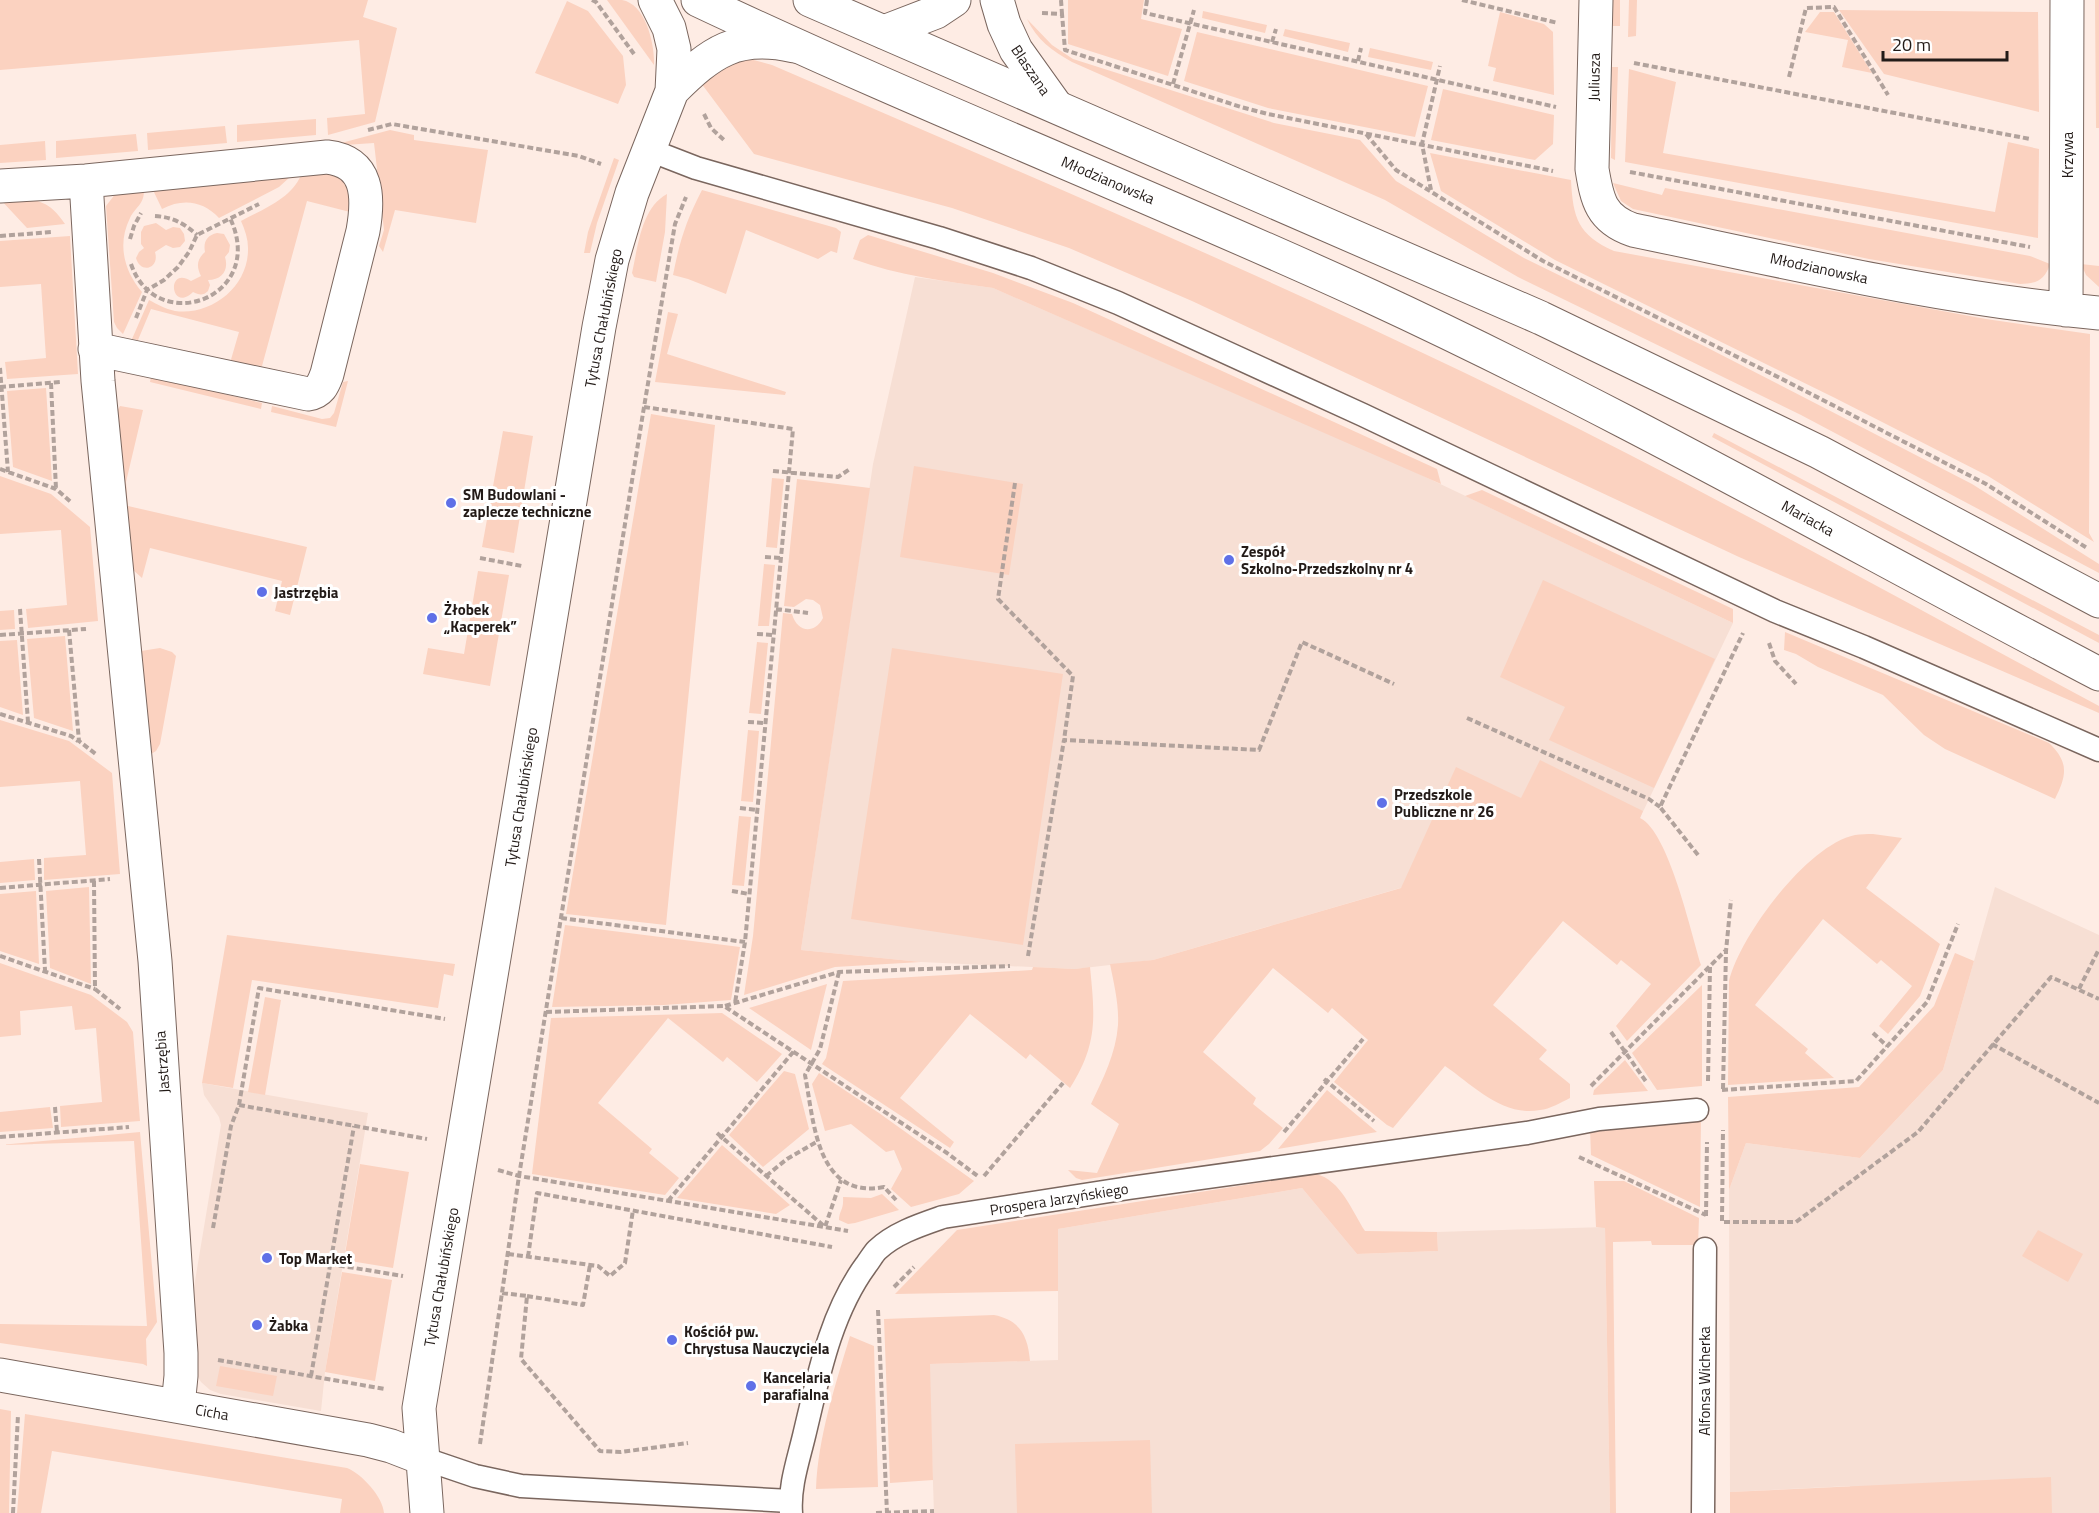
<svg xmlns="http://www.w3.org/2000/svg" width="2099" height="1513" viewBox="0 0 2099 1513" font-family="'Titillium Web',sans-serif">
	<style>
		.built { fill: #f7dfd4 }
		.green { fill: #fbd2c0 }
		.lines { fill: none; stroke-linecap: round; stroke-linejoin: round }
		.service-casing { stroke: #7a665e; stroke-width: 25 }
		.minor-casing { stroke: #7a665e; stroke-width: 35 }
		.secondary-casing { stroke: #7a665e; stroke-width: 35 }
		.path { stroke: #b1a29c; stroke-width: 4; stroke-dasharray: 6 3; stroke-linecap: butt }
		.service { stroke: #fff; stroke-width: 22 }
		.minor { stroke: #fff; stroke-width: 33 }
		.secondary { stroke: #fff; stroke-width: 33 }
		.poi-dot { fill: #5f70e7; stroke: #fff; stroke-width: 2 }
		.labels { text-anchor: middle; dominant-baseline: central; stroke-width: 6; stroke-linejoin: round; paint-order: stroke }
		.street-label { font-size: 15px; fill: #231b18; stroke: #fff }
		.poi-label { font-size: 15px; font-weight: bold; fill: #231b18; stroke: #fff; text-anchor: start }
	</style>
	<rect width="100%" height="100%" fill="#feece4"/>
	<path class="built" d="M915 277 993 288 1396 463 1733 623 1640 818 1153 960 1075 969 921 962 801 950 873 464Z
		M1995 887 2099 935V1513H1851L1850 1486 1730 1492 1729 1190 1746 1143 1860 1158 1943 1070Z
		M202 1083 368 1113 325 1372 321 1411 221 1394 210 1390 201 1382 195 1372 189 1317 221 1125 219 1117 204 1095Z
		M1302 1188 1357 1254 1438 1251 1437 1232 1605 1227 1610 1513H934L929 1364 1058 1360V1229Z"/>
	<path class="green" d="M0 0H368L363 17 397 28 375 122 328 135 327 118 365 114 359 40 0 70Z
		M607 0C611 0 617 0 622 0 646 4 655 45 654 65Z
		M1068 0H1144L1141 19 1182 29 1168 76 1068 44Z
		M1613 0H1620V26H1613Z
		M1629 0H1637L1636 36 1628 37Z
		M2095 0H2099V128H2096Z
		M567 1 588 11 623 56 626 85 618 104 535 73Z
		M1839 10 2038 12 2039 112 1884 74Z
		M1203 11 1267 25 1265 33 1202 18Z
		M1500 12 1544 24 1553 32 1554 95 1493 81 1496 68 1488 66Z
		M1820 12H1834L1872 73 1842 67 1848 40 1805 32Z
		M1027 19 1052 45 1073 59 1274 123 1360 140 1396 181 1524 258 1706 347 1972 484 2099 564V573L1801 415 1518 277 1385 200 1072 62C1052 51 1037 40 1027 19Z
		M1285 29 1350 43 1348 52 1283 36Z
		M1197 32 1428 86 1415 137 1268 108 1184 81Z
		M1370 48 1433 62 1431 70 1368 57Z
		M746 58 772 65C1004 165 1236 263 1463 372 1679 475 1888 593 2099 706V713L1739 557 1192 301 1069 248 952 208 754 154 701 83 711 73Z
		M1612 67H1618L1615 160 1611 158Z
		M1629 69 1676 82 1663 153 1995 212 2008 142 2039 149 2038 238 1625 162Z
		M1443 89 1554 115 1553 144 1535 160 1431 140Z
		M316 119V135L237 142V125Z
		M225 126 227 143 148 150 147 133Z
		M390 130 414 135V140L488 150 476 223 395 210 383 252 379 246 384 230 374 143 330 146Z
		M136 134 138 151 56 158V141Z
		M45 141 46 160 0 163V145Z
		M1430 153 1571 180C1573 218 1578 235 1614 251L1986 319 2090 334 2089 533 2094 542 1988 476 1835 398 1555 260 1441 191Z
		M614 158 619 160 597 223 590 253H584L588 232Z
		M328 173 337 175 351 188 350 212 307 201 262 366 230 363 239 332 151 309 138 340 132 339 149 300C157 304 165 309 175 311 212 316 249 286 248 248 248 239 245 230 241 221 263 209 291 199 301 175Z
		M290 177 279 187 219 218C203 201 183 198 162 209L153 190Z
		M1613 183 1662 195 1665 188 2030 256 2050 264C2045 280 2036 284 2020 284L1869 259 1633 209 1621 201Z
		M144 190C144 205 136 206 130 218 117 244 124 271 142 292L123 334 117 328 114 322 106 206 116 193Z
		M702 190 836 228 841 232 837 253 831 251 818 259 746 230 726 294 688 279 673 275C680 240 686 221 702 190Z
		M667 194 665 232 656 282 634 277 632 273C638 247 641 208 667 194Z
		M0 199C31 199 47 196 65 224L27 228Z
		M156 223 166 230 173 227 180 228 184 234 185 241 180 247 173 248 166 245 155 252C160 269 140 274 136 258L139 252 144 248 141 244V232L144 226Z
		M217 233 224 234 230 245 229 252 225 257C229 270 222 280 208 280L210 285 208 291C203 296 199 295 193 292 170 314 166 265 191 281L201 276C196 266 197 259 205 252 203 242 207 235 217 233Z
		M868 235 993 273 1073 303 1437 469 1441 484 993 288C945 281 899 276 853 259L860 240Z
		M70 236 78 374 7 379 5 362 46 358 41 284 0 287V241Z
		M2081 264 2099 266V287L2086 275Z
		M668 312 678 314 667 354 786 392 785 395 655 382Z
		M151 377 262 403 261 409 150 382Z
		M348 381 336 427 271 412 272 406 322 419 330 418 334 413 343 382Z
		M46 388 52 481 13 467 7 391Z
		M120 406 143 410 126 482 128 506 307 547 290 615 275 611 282 581 150 548 142 578 132 569 115 415Z
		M651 414 715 425 666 925 566 914Z
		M503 431 533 436 514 553 482 547Z
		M1714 433 2099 635V643L1712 437Z
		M914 466 1023 484 1009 575 900 557Z
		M0 476 51 494 90 527 98 621 28 628 26 609 67 605 61 530 0 534Z
		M772 478 784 479 777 548 766 547Z
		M797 479 870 488 801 950 921 962 835 967 744 995 753 936 783 613 792 614C797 632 814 635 823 618L820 605 813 600 806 599 794 607 784 606Z
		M1482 490 1733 609V623L1465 496Z
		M764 564 775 565 769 626H758Z
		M478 571 509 575 490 686 423 674 428 648 464 654Z
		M1543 580 1715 659 1654 788 1549 740 1565 707 1500 677Z
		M14 610 15 629 0 630V611Z
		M1785 632 2049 743C2069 762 2067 775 2055 799L1945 749 1924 735 1883 695 1818 667 1796 654 1784 650Z
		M65 636 73 731 34 718 27 639Z
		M17 640 23 715 0 707V641Z
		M757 642 768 643 761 714 749 713Z
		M160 648 172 652 176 656 160 744 156 751 151 754 137 656 141 651Z
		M892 648 1063 674 1023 945 851 919Z
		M0 720 69 741 112 773 120 874 44 880V858L86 855 80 781 0 787Z
		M748 730 759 731 753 802 741 801Z
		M1540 760 1643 811 1640 818C1669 832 1691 933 1701 965L1627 1041 1616 1026 1651 984 1621 960 1617 965 1563 921 1493 1005 1547 1050 1539 1059 1570 1084V1098C1560 1103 1550 1109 1540 1110 1502 1117 1473 1085 1445 1066L1393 1128 1387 1125 1334 1082 1368 1040 1332 1008 1328 1013 1273 968 1203 1052 1256 1098 1253 1104 1283 1128 1269 1144 1260 1151 1082 1180 1076 1178 1068 1170 1097 1173 1119 1124 1091 1104C1103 1079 1116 1053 1118 1025 1119 1004 1114 984 1110 964L1153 960 1401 888 1456 767 1521 798Z
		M739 816 751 817 744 886 732 885Z
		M1873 834 1902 838 1866 888 1940 944 1920 996 1888 1034 1879 1026 1912 986 1881 960 1877 964 1823 919 1755 1005 1808 1049 1805 1053 1834 1078 1728 1085 1729 981C1740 936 1807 845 1855 835 1861 834 1867 834 1873 834Z
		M34 859 35 880 0 883V862Z
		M89 887 91 984 50 968 46 891Z
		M36 891 39 964 0 951V894Z
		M565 925 740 947 731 1000 664 1005 552 1007Z
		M227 935 455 964 453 976 444 974 438 1008 252 980 233 1088 202 1083Z
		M1955 953 1974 961 1943 1070 1860 1158 1746 1143 1729 1190 1728 1097 1859 1087 1934 1006Z
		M0 963 91 995 127 1022 133 1032 140 1121 61 1127 60 1106 102 1102 96 1028 75 1030 72 1006 20 1011 21 1035 0 1037Z
		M1033 967 1075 969 1090 967C1095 1017 1098 1044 1070 1088L1030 1054 1026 1059 970 1014 900 1098 954 1142 950 1148 822 1064 826 1058 843 981 1032 970Z
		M827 984 811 1050 749 1008Z
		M1702 985V1086L1657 1090 1632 1053Z
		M265 997 281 1000 265 1095 248 1092Z
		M722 1013 782 1054 757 1082 727 1057 723 1062 668 1018 598 1103 652 1149 649 1153 679 1178 665 1195 532 1174 551 1018Z
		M1625 1060 1648 1091 1593 1095 1594 1090Z
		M784 1071 795 1074 809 1129 763 1167 729 1135Z
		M819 1073 879 1113 974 1181 959 1194 911 1207 891 1189 902 1169 894 1150 886 1152 851 1124 825 1131 812 1084Z
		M1327 1090 1377 1132 1278 1149Z
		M50 1107 53 1128 0 1132V1112Z
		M1701 1117 1700 1207 1591 1155 1590 1129Z
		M140 1132 157 1322 146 1339 147 1366 143 1364 0 1343V1324L147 1326 134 1141 0 1145Z
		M722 1145 790 1205 776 1214 677 1198Z
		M360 1164 409 1172 393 1268 344 1260Z
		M1316 1174C1341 1180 1352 1211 1365 1231L1437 1232 1438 1251 1357 1254 1302 1188 1058 1229V1291L895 1294 957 1230Z
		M1594 1181H1624L1699 1218 1698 1245H1652L1651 1241 1613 1242 1616 1513H1610L1605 1228 1596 1227Z
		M882 1194 899 1210 855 1223 848 1224 839 1220C839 1211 844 1210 843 1197L871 1198Z
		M2038 1230 2083 1254 2068 1282 2022 1256Z
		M342 1272 392 1280 375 1381 325 1372Z
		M994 1315C1020 1320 1028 1336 1030 1361L930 1364 933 1480 890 1483 884 1319Z
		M850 1336 874 1346 878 1487 816 1489C818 1437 835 1386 850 1336Z
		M220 1366 277 1376 273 1396 216 1386Z
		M0 1409 11 1411 9 1513H0Z
		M25 1414 347 1468C362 1474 383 1497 384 1513H340L342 1499 52 1451 41 1513H17Z
		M1150 1440 1152 1513H1017L1015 1444Z
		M2051 1477 2052 1513H1730V1492Z"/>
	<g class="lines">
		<defs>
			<path id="service" d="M647 149 696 168 939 238 1031 268 1118 303 1363 415 1775 611 1864 647 2099 750
				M422 1458 475 1476 521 1486 790 1501
				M791 1513C789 1487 798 1461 804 1436 818 1378 830 1314 866 1265 870 1260 873 1254 877 1250 895 1233 920 1225 943 1217L1129 1188 1527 1133 1599 1119 1697 1110
				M1703 1513 1705 1249"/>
			<path id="minor" d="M997 0 1004 24 1016 50 1056 106
				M1596 0 1592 169C1597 200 1601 219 1633 230 1787 262 1942 299 2099 313
				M884 32 936 12 954 0
				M672 91C711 52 737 33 794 46
				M86 181 98 381 155 961 181 1353V1376L178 1406
				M0 186 86 181 327 157C369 162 369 197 363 231L327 374C323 385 320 392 308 394L95 349
				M2066 310 2067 0
				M0 1375 368 1440 391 1446 422 1458
				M427 1513 419 1408 599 327 612 260 632 193 672 91 674 49 669 28 655 0"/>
			<path id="secondary" d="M698 0C920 105 1148 194 1370 296 1619 411 1856 547 2099 674
				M810 0 1541 318 1819 452 2099 601"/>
		</defs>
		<use href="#service" class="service-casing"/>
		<use href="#minor" class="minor-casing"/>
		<use href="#secondary" class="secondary-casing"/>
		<path class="path" d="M592 0 596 2 634 54
			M1061 0 1062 14
			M1147 0 1145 13 1556 107
			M1462 0 1558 23
			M1042 13 1062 14 1065 50 1241 107 1268 114 1553 171
			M1272 42 1276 29
			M1358 61 1361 48
			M1634 63 2030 139
			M1789 77 1806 8 1834 7 1888 95
			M1173 84 1194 10
			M704 114 711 128 725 141
			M368 130 392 124 579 156 601 164
			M1366 134 1396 170 1543 261 1780 378 1986 484 2087 548
			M1630 172 2030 247
			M1431 190 1422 144 1440 66
			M155 216C172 217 184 223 197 235
			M0 236 52 232
			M130 239 134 226 141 213
			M131 264C156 338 268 298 230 218
			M136 318 147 290 164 280 178 267 189 252 197 235 259 204
			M0 368 8 472
			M51 383 56 489
			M0 387 61 382
			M644 407 793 429 745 942 735 1003
			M0 469 56 489 71 502
			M773 471 838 477 850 469
			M1015 483 998 599 1073 676 1064 740
			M765 557 781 558
			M480 558 522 566
			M20 609 28 722
			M776 609 808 613
			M69 630 79 741 97 755
			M757 634 774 635
			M0 635 86 629
			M1769 643 1775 661 1796 684
			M0 714 71 736 78 741
			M1467 718 1649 799 1660 807
			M748 722 765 723
			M740 808 757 810
			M1698 855 1660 807 1743 633
			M39 859 45 970
			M94 881 95 989 120 1009
			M0 888 110 879
			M732 891 749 894
			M561 918 745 942
			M0 956 95 989
			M1028 956 1064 740 1259 750 1302 642 1394 684
			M839 972 820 1049 805 1075C814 1121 816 1200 884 1187L896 1200
			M2079 989 2099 949
			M725 1006 839 972 1010 966
			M546 1012 724 1006 947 1153 979 1177
			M1611 1032 1647 1083
			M1873 1033 1887 1046
			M1992 1044 2099 1103
			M1324 1079 1374 1121
			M1708 1081 1710 966
			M1591 1086 1725 951
			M1723 1089 1726 951 1731 900
			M1722 1090 1856 1081 1927 1002 1958 924
			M239 1105 427 1139
			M55 1107 57 1132
			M1284 1132 1363 1039
			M717 1133 825 1227 841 1180
			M0 1137 129 1127
			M1579 1157 1706 1215
			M498 1170 519 1176 848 1231
			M766 1176 787 1159 818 1141
			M984 1176 1063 1083
			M668 1201 794 1051
			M1706 1216 1707 1142
			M1722 1221 1723 1130
			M1724 1222H1796L1918 1132 2051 977 2099 999
			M213 1228 231 1126 239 1105 259 988 445 1019
			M508 1254 598 1266 610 1276 625 1263 633 1210
			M528 1257 537 1193 832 1247
			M330 1264 403 1276
			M894 1287 914 1267
			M502 1293 527 1296 521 1359 600 1451 621 1452 688 1443
			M527 1296 583 1305 590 1265
			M878 1310 887 1513
			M218 1360 385 1389
			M311 1376 354 1126
			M480 1444 519 1176 644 407 675 224 686 197
			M13 1513 18 1415
			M876 1513 934 1511"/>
		<use href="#service" class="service"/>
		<use href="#minor" class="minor"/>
		<use href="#secondary" class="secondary"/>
	</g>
	<g class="poi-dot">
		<circle cx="451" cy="503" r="6"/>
		<circle cx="1229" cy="560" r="6"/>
		<circle cx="262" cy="592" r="6"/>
		<circle cx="432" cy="618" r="6"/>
		<circle cx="1382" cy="803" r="6"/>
		<circle cx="267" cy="1258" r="6"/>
		<circle cx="257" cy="1325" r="6"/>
		<circle cx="672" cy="1340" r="6"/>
		<circle cx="751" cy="1386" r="6"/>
	</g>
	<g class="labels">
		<g class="street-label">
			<text transform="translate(1031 70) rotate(56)">Blaszana</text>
			<text transform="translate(1594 77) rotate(-89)">Juliusza</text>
			<text transform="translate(2067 155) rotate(-90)">Krzywa</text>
			<text transform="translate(1108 180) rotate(23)">Młodzianowska</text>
			<text transform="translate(1819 268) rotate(12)">Młodzianowska</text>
			<text transform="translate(603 318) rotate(-79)">Tytusa Chałubińskiego</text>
			<text transform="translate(1808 518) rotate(29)">Mariacka</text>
			<text transform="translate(521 797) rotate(-81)">Tytusa Chałubińskiego</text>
			<text transform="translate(162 1062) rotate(-94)">Jastrzębia</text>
			<text transform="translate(1059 1199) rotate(-9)">Prospera Jarzyńskiego</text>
			<text transform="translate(441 1277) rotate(-80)">Tytusa Chałubińskiego</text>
			<text transform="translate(1704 1381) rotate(-90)">Alfonsa Wicherka</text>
			<text transform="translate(212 1412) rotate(10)">Cicha</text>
		</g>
		<g class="poi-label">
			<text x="463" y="494">SM Budowlani -<tspan x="463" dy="17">zaplecze techniczne</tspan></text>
			<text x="1241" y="551">Zespół<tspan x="1241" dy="17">Szkolno-Przedszkolny nr 4</tspan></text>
			<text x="274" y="592">Jastrzębia</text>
			<text x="444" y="609">Żłobek<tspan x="444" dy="17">„Kacperek”</tspan></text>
			<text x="1394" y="794">Przedszkole<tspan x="1394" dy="17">Publiczne nr 26</tspan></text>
			<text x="279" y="1258">Top Market</text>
			<text x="269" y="1325">Żabka</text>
			<text x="684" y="1331">Kościół pw.<tspan x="684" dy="17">Chrystusa Nauczyciela</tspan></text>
			<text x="763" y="1377">Kancelaria<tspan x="763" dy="17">parafialna</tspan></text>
		</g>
	</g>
	<path d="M1883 51v9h124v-9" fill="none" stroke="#231b18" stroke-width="3"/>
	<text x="1892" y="51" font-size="18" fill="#231b18" stroke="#ffffff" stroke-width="4.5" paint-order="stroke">20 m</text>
</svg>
